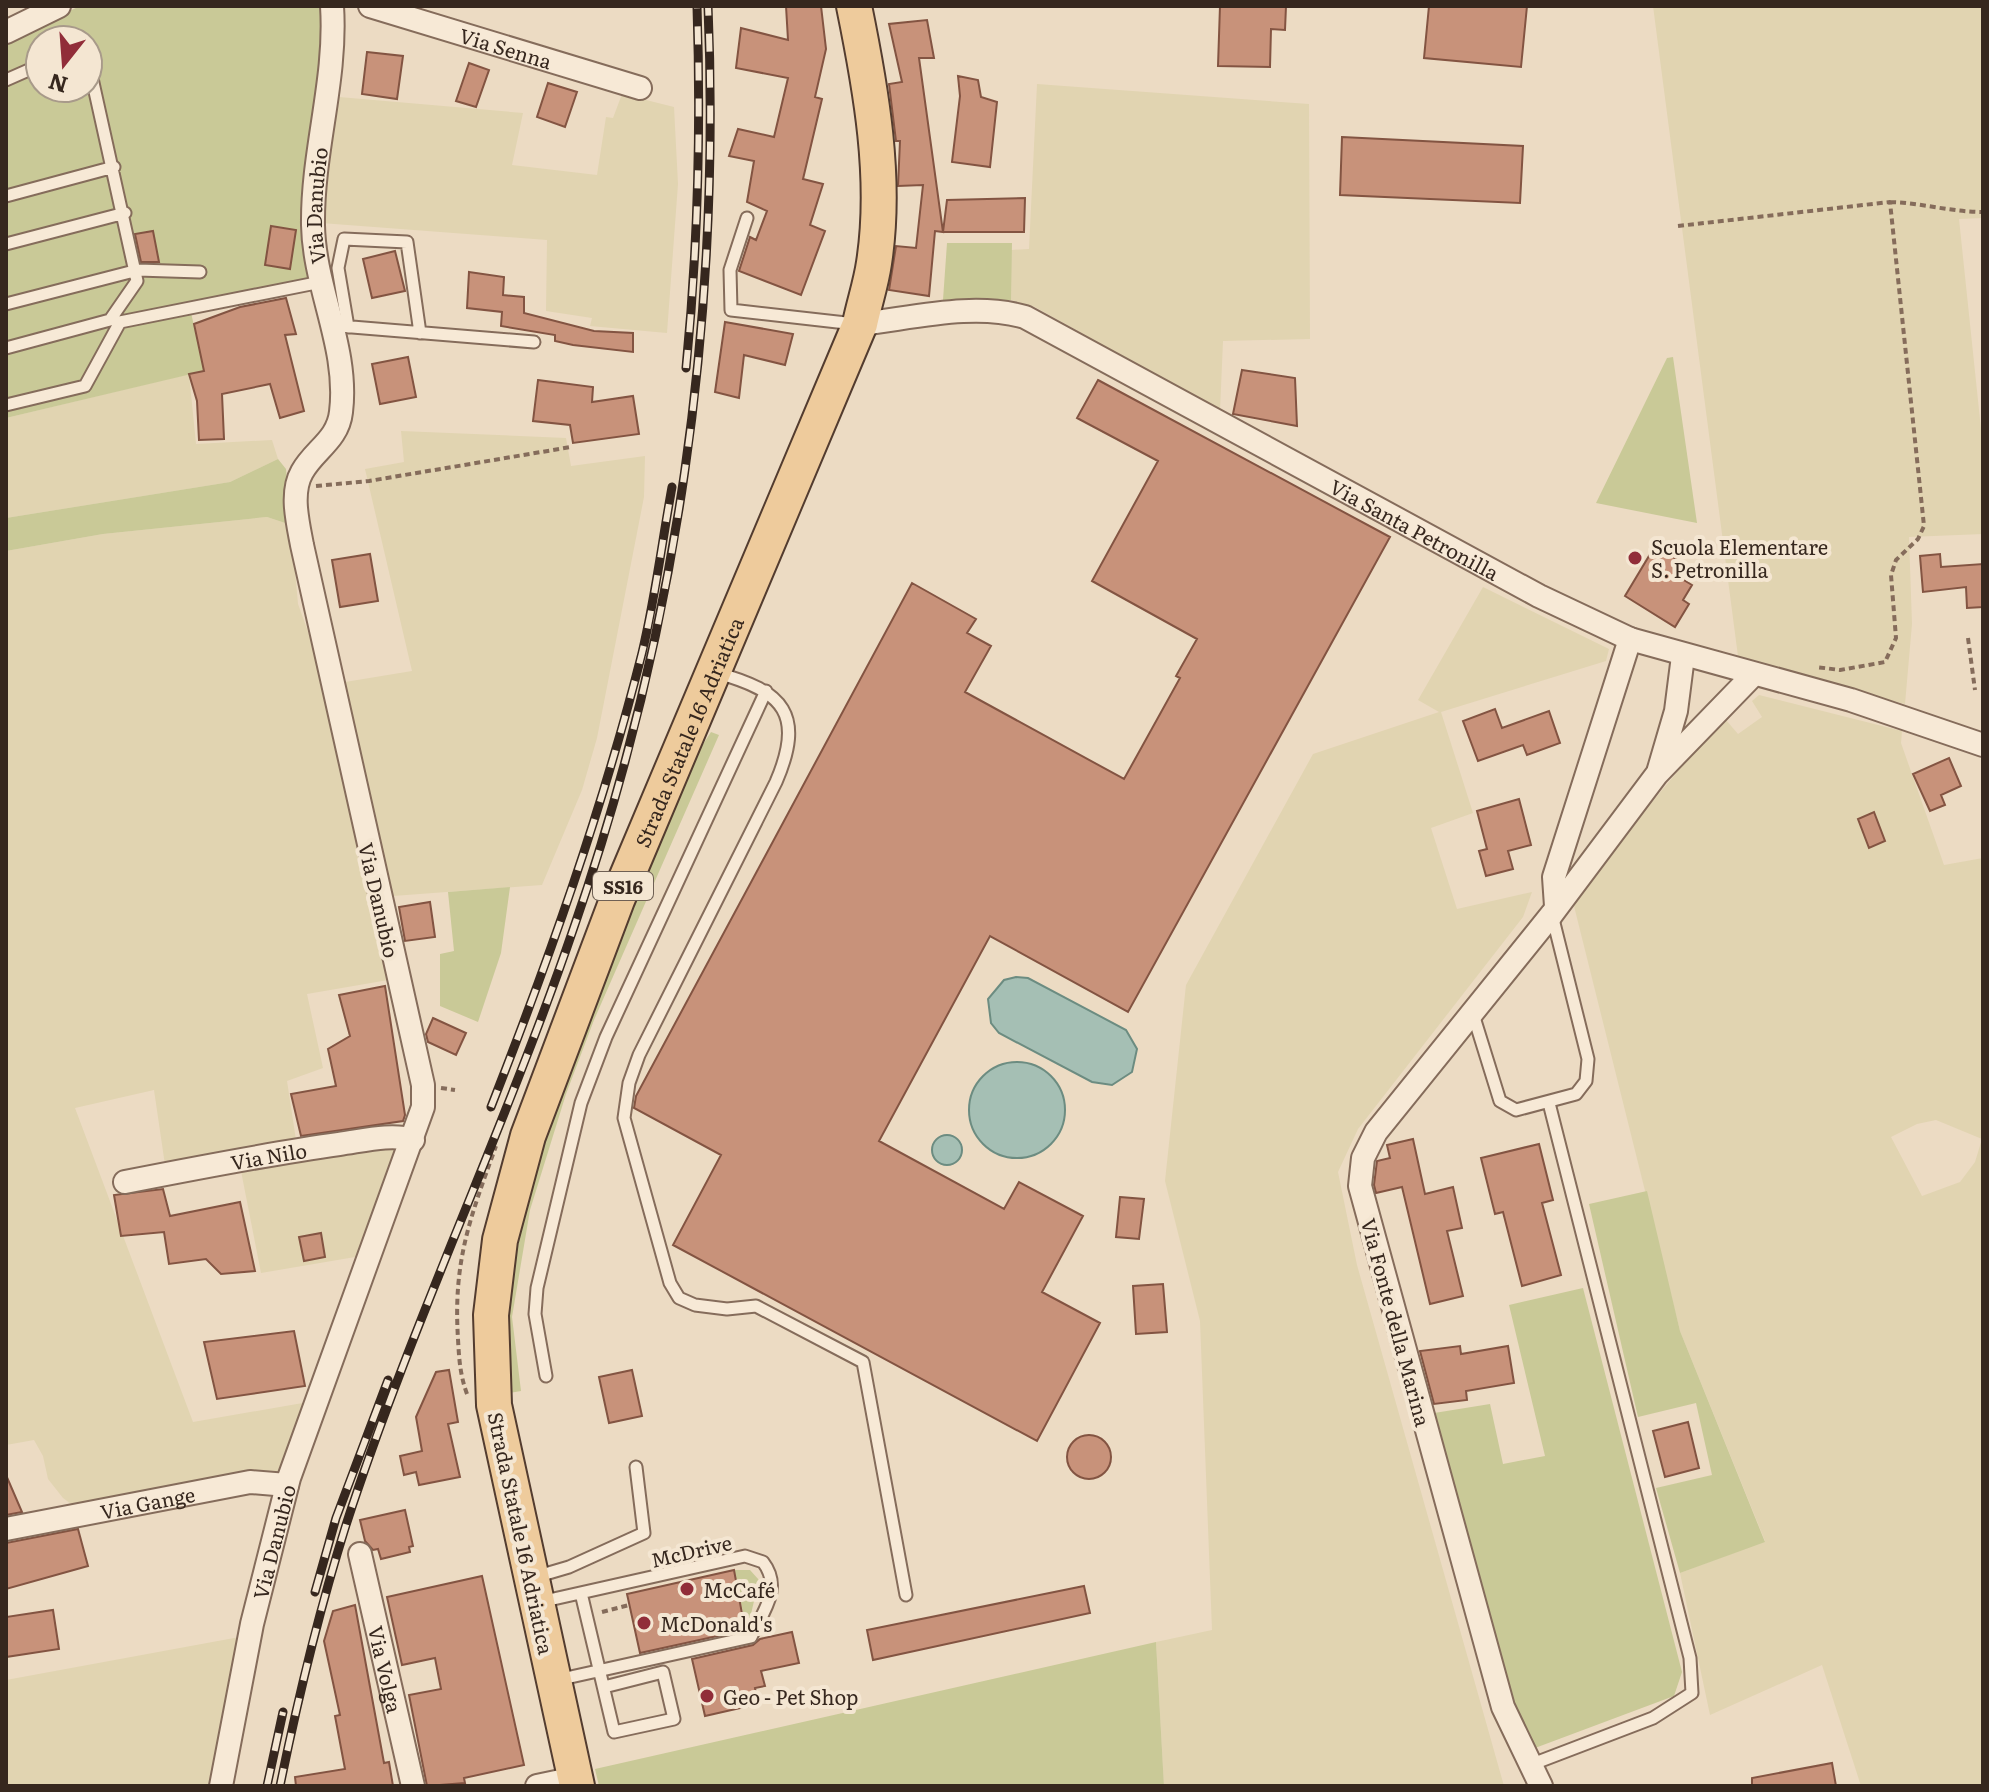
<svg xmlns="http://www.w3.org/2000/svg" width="1989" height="1792" viewBox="0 0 1989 1792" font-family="Literata,serif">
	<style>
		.farmland { fill: #e1d4b1; fill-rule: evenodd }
		.green { fill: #c9c997; fill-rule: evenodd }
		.water { fill: #a5bfb4; stroke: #6c8c81; stroke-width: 2 }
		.building { fill: #c8927a; stroke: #835442; stroke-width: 2 }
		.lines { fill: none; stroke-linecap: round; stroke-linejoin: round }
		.service-casing { stroke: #856c5b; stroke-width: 15 }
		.minor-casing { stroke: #856c5b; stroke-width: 26 }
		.primary-casing { stroke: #533c2f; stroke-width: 38 }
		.path { stroke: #856c5b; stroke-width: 4; stroke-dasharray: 6 4; stroke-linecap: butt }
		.service { stroke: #f7e9d6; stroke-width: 11 }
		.minor { stroke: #f7e9d6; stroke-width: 22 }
		.primary { stroke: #eecb9c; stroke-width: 34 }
		.rail-casing { stroke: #36271e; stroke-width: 9 }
		.rail { stroke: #f4e6d2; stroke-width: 6; stroke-dasharray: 18; stroke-linecap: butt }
		.poi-dot { fill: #912d39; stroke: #f4e6d2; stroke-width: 3 }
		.labels { text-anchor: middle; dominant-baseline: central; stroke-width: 8; stroke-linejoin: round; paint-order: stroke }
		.shield { fill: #f4e6d2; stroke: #6f6054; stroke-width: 2 }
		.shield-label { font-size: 18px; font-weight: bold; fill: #36271e }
		.street-label { font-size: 20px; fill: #36271e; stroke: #f4e6d2 }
		.poi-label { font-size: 20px; fill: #36271e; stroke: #f4e6d2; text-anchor: start }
	</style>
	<rect width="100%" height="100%" fill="#ecdbc3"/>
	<path class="farmland" d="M1653 6H1983V218L1959 219 1983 448V534L1909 537 1912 624 1905 704 1739 664Z
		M1037 84 1309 104 1310 339 1223 341 1220 411 1035 307 1011 300V250L1029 249Z
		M622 94 674 107 678 184 667 333 590 326 592 318 546 311 547 240 321 223 339 97 523 113 512 165 597 175 606 117 613 118Z
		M189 374 196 444 272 440 278 459 230 482 6 518V418Z
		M401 431 566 438 571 466 645 456 644 497 597 738 582 790 542 885 393 896 345 682 412 671 365 469 404 462Z
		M267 517 291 525 298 604 320 665 394 979 307 994 323 1068 287 1081 296 1140 165 1165 154 1090 75 1108 193 1422 314 1401 284 1474 78 1509 63 1498 48 1479 43 1456 34 1440 6 1445V551L103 534Z
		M1483 587 1609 649 1606 661 1441 712 1473 813 1431 828 1457 909 1532 892 1523 917 1358 1129 1338 1172 1357 1265 1504 1786H1164L1156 1642 1212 1630 1200 1321 1165 1181 1186 985 1313 754 1439 712 1418 700Z
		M1759 695 1902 731 1901 743 1944 865 1983 858V1786H1861L1822 1665 1710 1715 1680 1573 1765 1541 1680 1331 1572 898 1708 735 1726 720 1738 734 1762 717 1752 701ZM1936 1120 1982 1139 1975 1162 1960 1182 1922 1196 1891 1137 1917 1124Z
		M392 1145 398 1155 361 1256 261 1273 241 1171Z
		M245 1636 213 1786H6V1680Z"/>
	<path class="green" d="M80 6H340L345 14 319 162 316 277 190 308 204 371 6 418V41ZM40 40H88V88H40Z
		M947 243H1012L1011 300H943Z
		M1673 357 1697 523 1596 503 1667 358Z
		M278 459 286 469 291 525 267 517 103 534 6 551V518L230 482Z
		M711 732 719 735 594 1020 566 1094 530 1210 512 1317 521 1391 503 1394 497 1353 523 1175 690 764Z
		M510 887 501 953 478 1022 440 1006V954L454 951 448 892Z
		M1647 1191 1680 1331 1765 1542 1680 1573 1656 1488 1712 1475 1696 1403 1638 1417 1589 1204Z
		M1583 1288 1682 1672 1674 1696 1527 1751 1428 1414 1490 1404 1503 1464 1545 1456 1509 1305Z
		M734 1570H750L759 1580 747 1631Z
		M1156 1642 1164 1786H599L595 1769Z"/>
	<path class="water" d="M1016 977 1028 978 1126 1030 1137 1049 1132 1072 1112 1085 1092 1082 999 1033 991 1023 988 999 1004 980Z
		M969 1110a48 48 0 1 1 96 0a48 48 0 1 1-96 0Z
		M932 1150a15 15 0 1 1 30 0a15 15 0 1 1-30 0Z"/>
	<path class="building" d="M786 6H821L826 49 815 97 822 99 803 179 823 184 810 225 825 231 801 295 739 271 750 237 756 240 767 211 747 202 754 161 729 156 738 129 774 137 788 78 736 68 741 28 788 40Z
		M1220 6H1286L1285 30 1271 29 1270 67 1218 66Z
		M1429 6H1527L1521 67 1424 58Z
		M927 20 934 58H919L943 232 935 231 929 296 889 290 896 246 916 248 923 185 898 186 900 141H896L889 84 902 82 889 24Z
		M367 52 403 56 397 99 362 94Z
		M469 63 489 70 476 107 456 101Z
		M958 76 978 80 981 97 997 102 990 167 952 162 960 96Z
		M548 83 577 92 565 127 537 117Z
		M1342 137 1523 146 1520 203 1340 195Z
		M1025 198 1024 232H943L947 200Z
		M271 226 296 230 290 269 265 265Z
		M153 231 159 262H141L135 234Z
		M395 251 405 291 372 298 363 259Z
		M469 272 504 277 503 295 524 297V313L594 331 633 333V352L573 345 555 341V335L501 326 502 312 467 308Z
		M286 298 296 334 285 335 304 411 280 418 270 384 222 394 224 439 199 440 197 401 189 374 204 371 194 324 240 307Z
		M725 322 793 334 785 365 744 355 739 398 715 392Z
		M408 357 416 397 380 404 372 364Z
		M1242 370 1295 378 1297 426 1233 414Z
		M538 380 593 387 592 402 633 396 639 434 573 443 570 425 533 421Z
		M1098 380 1390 537 1128 1012 990 936 879 1141 1004 1209 1019 1182 1083 1216 1042 1292 1100 1323 1037 1441 673 1245 721 1155 634 1108 636 1096 912 583 976 619 967 633 991 646 965 692 1124 779 1180 678 1176 676 1197 639 1092 581 1158 461 1077 418Z
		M1655 546 1684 564 1677 576 1692 585 1683 600 1689 604 1675 627 1625 596Z
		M370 554 378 601 340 607 332 560Z
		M1940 554 1941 567 1983 564V607L1967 608 1966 587 1923 592 1920 556Z
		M1495 709 1502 728 1549 711 1560 743 1527 755 1523 745 1478 761 1463 721Z
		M1949 758 1961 786 1941 795 1945 805 1930 811 1913 774Z
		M1519 799 1531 845 1508 851 1513 869 1486 876 1479 851 1487 849 1477 811Z
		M1874 812 1885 841 1869 848 1858 819Z
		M430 902 435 937 405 941 399 907Z
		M385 986 405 1115 403 1121 301 1136 291 1094 336 1086 328 1049 350 1036 339 995Z
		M433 1018 466 1033 456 1055 428 1042 426 1034Z
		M1413 1139 1425 1194 1453 1187 1462 1228 1447 1231 1463 1296 1430 1304 1402 1187 1376 1193 1374 1185 1377 1161 1390 1158 1387 1145Z
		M1539 1144 1553 1200 1542 1203 1561 1275 1522 1286 1503 1212 1495 1214 1481 1158Z
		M163 1189 170 1216 240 1202 255 1271 221 1274 206 1259 169 1264 164 1232 121 1236 114 1195Z
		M1120 1197 1144 1199 1139 1239 1116 1237Z
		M321 1233 325 1257 304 1261 299 1237Z
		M1163 1284 1167 1332 1136 1334 1133 1286Z
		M294 1331 305 1386 217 1399 204 1342Z
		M1460 1346 1461 1354 1508 1346 1514 1383 1466 1391 1467 1400 1434 1404 1420 1351Z
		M449 1370 458 1422 448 1424 460 1477 419 1485 416 1472 404 1475 400 1456 422 1451 416 1417 436 1372Z
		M632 1370 642 1416 609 1423 599 1377Z
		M1688 1422 1699 1468 1665 1477 1653 1431Z
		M1067 1457a22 22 0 1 1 44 0a22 22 0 1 1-44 0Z
		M6 1475 22 1512 6 1515Z
		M405 1510 413 1546 409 1547 410 1552 381 1559 378 1549 373 1550 365 1541 360 1520Z
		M78 1529 88 1566 6 1589V1543Z
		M734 1570 745 1630 640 1653 627 1594Z
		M482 1576 524 1765 464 1778 465 1783 427 1786 409 1695 441 1689 435 1658 402 1665 387 1597Z
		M1084 1586 1090 1613 873 1660 867 1630Z
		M355 1605 384 1763 389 1762 393 1786H296L295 1777 345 1769 335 1716 340 1715 324 1641 333 1611Z
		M53 1610 59 1649 6 1657V1617Z
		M792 1632 799 1663 761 1671 765 1686 755 1688 758 1704 705 1716 692 1659 753 1645 760 1639Z
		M1832 1763 1836 1786H1752V1778Z"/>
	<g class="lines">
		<defs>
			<path id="service" d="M6 80 40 65
				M6 196 114 167
				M747 218 730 270 731 310 855 324
				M6 244 125 213
				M6 304 138 270 200 272
				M340 326 534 342
				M348 327 338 268 344 239 407 242 420 333
				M6 348 110 320 137 281 88 60
				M6 405 85 386 120 322 321 282
				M717 673C784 691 805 715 776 782L639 1055 629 1083 624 1118 670 1283 679 1298 695 1305 727 1309 756 1306 863 1362 906 1595
				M1473 1014 1500 1101 1516 1110 1576 1094 1586 1081 1588 1059 1552 915
				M546 1376 535 1314 537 1288 581 1103 606 1037 766 691
				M535 1577 569 1567 644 1533 636 1467
				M581 1593 614 1732 674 1719 663 1672 604 1687
				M540 1602 745 1556 763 1562C783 1588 763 1612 751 1637L557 1680
				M1530 1765 1653 1718 1692 1693 1690 1658 1549 1103"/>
			<g id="minor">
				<path id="s1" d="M370 6 640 88"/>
				<path d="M6 32 59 6"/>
				<path id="s2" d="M860 324C913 318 974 302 1025 317L1539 596 1630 639 1851 700 1983 745"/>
				<path d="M1659 769 1676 711 1683 656"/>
				<path d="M1556 906 1554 877 1630 639"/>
				<path id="s3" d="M125 1182C196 1168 267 1154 339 1144 362 1141 391 1133 413 1140"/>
				<path id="s4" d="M6 1529 250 1482 287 1485"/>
				<path id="s5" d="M360 1554 413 1786"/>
				<path id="s6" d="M221 1786 252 1624 289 1478 423 1107V1085L302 545C298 523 290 493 302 472 314 450 338 440 341 412 349 348 314 288 313 225 312 151 337 80 332 6"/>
				<path d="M537 1786 575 1778"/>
				<path d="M1541 1786 1503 1707 1360 1186 1363 1158 1376 1132 1552 914 1657 774 1754 674"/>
			</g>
			<g id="primary">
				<path id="s7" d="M577 1786 494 1405 491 1315 500 1240 528 1136 617 900 860 324C864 304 871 284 874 263 887 179 871 89 854 6"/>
			</g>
		</defs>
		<use href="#service" class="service-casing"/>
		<use href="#minor" class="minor-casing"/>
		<use href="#primary" class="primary-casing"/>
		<path class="path" d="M1890 202C1922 203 1951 212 1983 212
			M1678 226 1890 202 1924 526 1918 539 1896 560 1891 575 1896 638 1885 662 1840 670 1816 667
			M316 486 369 481 571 447
			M1968 638 1975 690
			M441 1088 455 1090
			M467 1394C460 1375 459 1358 458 1339 453 1261 470 1218 496 1146
			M602 1612 629 1605"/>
		<use href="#service" class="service"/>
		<use href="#minor" class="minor"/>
		<use href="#primary" class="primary"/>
		<defs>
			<path id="rail" d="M686 368C698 247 701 127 697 6
				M491 1107C549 959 603 808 642 653 655 599 662 542 672 487
				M315 1592 336 1518 388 1380
				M267 1786 283 1712
				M280 1786C298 1698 319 1611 346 1525 412 1322 505 1129 574 927 677 631 721 319 708 6"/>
		</defs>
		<use href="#rail" class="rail-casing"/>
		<use href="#rail" class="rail"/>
	</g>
	<g class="poi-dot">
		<circle cx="1635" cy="558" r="8"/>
		<circle cx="687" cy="1589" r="8"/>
		<circle cx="644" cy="1623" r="8"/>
		<circle cx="707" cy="1696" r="8"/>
	</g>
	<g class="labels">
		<rect class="shield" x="593" y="872" width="60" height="28" rx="6"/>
		<g class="shield-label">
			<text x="623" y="886">SS16</text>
		</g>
		<g class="street-label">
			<text stroke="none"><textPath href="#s1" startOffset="142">Via Senna</textPath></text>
			<text stroke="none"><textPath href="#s6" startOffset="1642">Via Danubio</textPath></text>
			<text stroke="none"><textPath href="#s2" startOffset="610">Via Santa Petronilla</textPath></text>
			<text stroke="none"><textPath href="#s7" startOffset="1098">Strada Statale 16 Adriatica</textPath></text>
			<text transform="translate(380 900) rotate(77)">Via Danubio</text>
			<text stroke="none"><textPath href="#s3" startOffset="146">Via Nilo</textPath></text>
			<text transform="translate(1397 1322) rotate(75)">Via Fonte della Marina</text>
			<text stroke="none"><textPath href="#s4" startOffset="144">Via Gange</textPath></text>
			<text transform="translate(522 1533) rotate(78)">Strada Statale 16 Adriatica</text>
			<text stroke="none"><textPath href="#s6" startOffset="250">Via Danubio</textPath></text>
			<text transform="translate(691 1550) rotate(-13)">McDrive</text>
			<text stroke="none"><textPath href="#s5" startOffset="118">Via Volga</textPath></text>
		</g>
		<g class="poi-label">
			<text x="1651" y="546">Scuola Elementare<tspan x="1651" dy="23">S. Petronilla</tspan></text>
			<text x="703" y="1589">McCafé</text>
			<text x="660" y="1623">McDonald's</text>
			<text x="723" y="1696">Geo - Pet Shop</text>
		</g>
	</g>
	<rect width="1989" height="1792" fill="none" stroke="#36271e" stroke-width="16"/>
	<g transform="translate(64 64) rotate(197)"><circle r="38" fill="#f4e6d2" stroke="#a89a8a" stroke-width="2"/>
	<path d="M0-6L14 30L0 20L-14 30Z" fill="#912d39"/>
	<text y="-12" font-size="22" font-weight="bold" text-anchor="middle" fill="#36271e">N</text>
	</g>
</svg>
